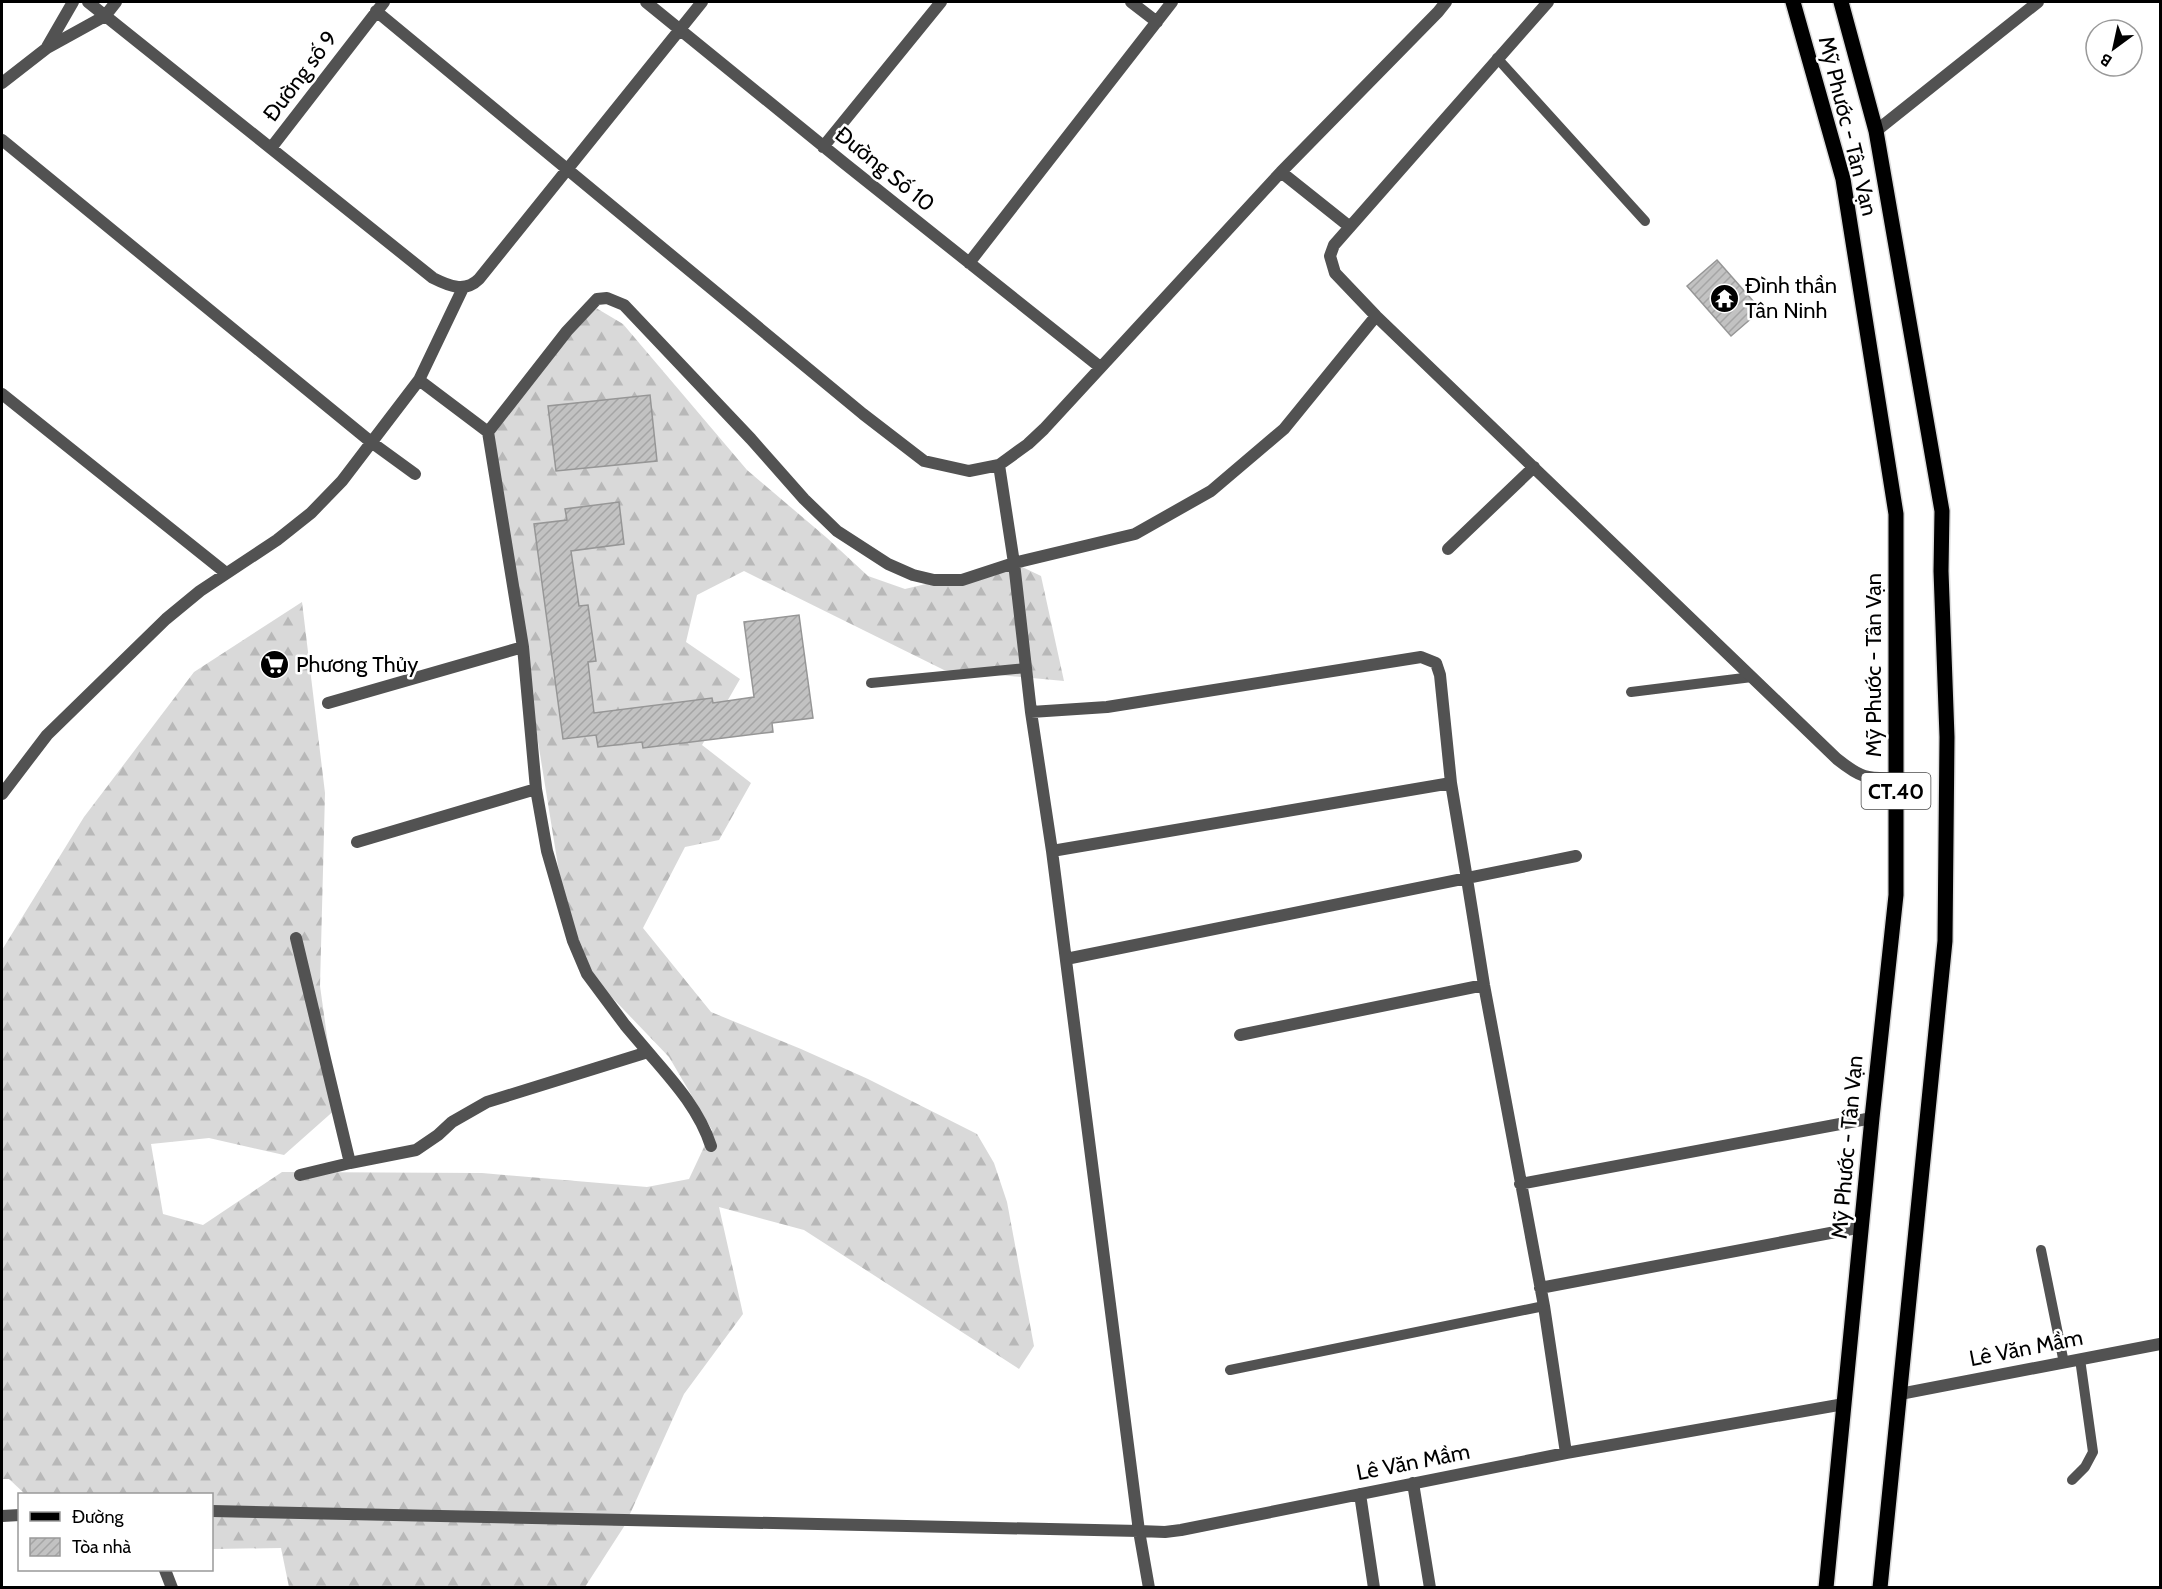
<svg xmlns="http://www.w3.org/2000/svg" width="2162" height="1589" viewBox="0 0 2162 1589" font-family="Cabin,sans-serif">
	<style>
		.forest { fill: url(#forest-firs) }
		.building { fill: url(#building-hatch); stroke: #969696; stroke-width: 1.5 }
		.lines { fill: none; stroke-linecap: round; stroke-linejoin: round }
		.primary-casing { stroke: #dbdbdb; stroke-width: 18 }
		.lane { stroke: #525252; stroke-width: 10 }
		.street { stroke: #525252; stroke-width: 12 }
		.primary { stroke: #000; stroke-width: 15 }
		.labels { text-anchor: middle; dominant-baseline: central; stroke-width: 5; stroke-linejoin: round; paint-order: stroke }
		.shield { fill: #fff; stroke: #4c4c4c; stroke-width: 1.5 }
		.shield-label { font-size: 21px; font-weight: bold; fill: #000 }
		.street-label { font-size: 22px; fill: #000; stroke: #fff }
		.poi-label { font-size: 22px; fill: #000; stroke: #fff; text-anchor: start }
	</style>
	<defs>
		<pattern id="forest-firs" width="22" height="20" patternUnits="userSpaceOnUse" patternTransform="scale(1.5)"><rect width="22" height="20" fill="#d9d9d9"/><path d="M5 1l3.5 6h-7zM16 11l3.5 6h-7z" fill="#b8b8b8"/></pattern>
		<pattern id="building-hatch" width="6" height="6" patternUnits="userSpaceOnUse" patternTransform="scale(1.5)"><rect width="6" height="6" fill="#c2c2c2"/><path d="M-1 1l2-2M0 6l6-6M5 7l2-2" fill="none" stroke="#a5a5a5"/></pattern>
	</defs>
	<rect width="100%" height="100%" fill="#fff"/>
	<path class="forest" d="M586 302 623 324 747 470 827 538 868 576 905 589 1014 563 1041 576 1064 681 944 670 744 571 697 595 686 642 740 679 702 745 751 783 719 840 685 847 643 928 711 1012 801 1049 868 1079 977 1134 994 1163 1007 1202 1034 1346 1019 1369 804 1230 719 1207 743 1314 684 1394 625 1525 585 1587H289L281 1548 212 1549V1494H25L9 1479H2V950L84 817 194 672 302 602 325 793 320 986 337 1108 284 1155 209 1138 151 1144 163 1214 203 1225 282 1172 482 1173 647 1187 689 1179 712 1130 669 1057 580 964 560 878 488 432Z"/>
	<path class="building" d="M1717 260 1761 310 1731 336 1687 286Z
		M650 395 657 461 556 471 548 406Z
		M619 502 624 544 571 551 579 606 588 605 596 661 588 662 594 713 712 698 713 703 754 697 744 622 799 615 813 718 772 723 773 732 643 748 642 742 598 747 596 735 563 739 534 524 567 520 565 509Z"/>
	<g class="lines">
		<defs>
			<path id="primary" d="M1793 2 1843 179 1896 514V895L1872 1118 1826 1588
				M1841 2 1876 131 1942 511 1941 571 1947 737 1945 941 1880 1588"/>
		</defs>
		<use href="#primary" class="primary-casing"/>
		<path class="lane" d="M1497 58 1645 221
			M871 683 1026 668
			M1631 692 1752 677
			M2041 1250 2064 1363
			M1230 1370 1544 1306
			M2072 1480 2085 1467 2093 1452 2080 1359"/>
		<path class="street" d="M88 2 433 278C449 286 465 293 479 279L702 2
			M646 2 844 163 1100 367
			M1131 2 1157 22
			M1548 2 1334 245 1330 256 1335 273 1376 316 1837 759C1861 778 1866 779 1896 778
			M376 11 863 414 924 461 969 471 999 465 1028 444 1044 429 1281 172 1438 12 1446 2
			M47 47 73 2
			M2 83 47 48 105 16 116 2
			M1876 131 2038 2
			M2 140 371 442 415 474
			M823 147 941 2
			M271 148 384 2
			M1281 172 1350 227
			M969 263 1172 2
			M2 394 226 573
			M488 432 567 331 597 299 607 298 624 305 751 439 804 499 837 531 888 564 913 575 934 580H962L1014 563 1135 534 1211 491 1284 429 1376 316
			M999 465 1014 563 1031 712 1052 851 1139 1531 1165 1532 1181 1530 1566 1453 1844 1404
			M1448 549 1534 467
			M328 703 523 647
			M1031 712 1107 707 1421 657 1436 663 1440 675 1451 783 1467 879 1484 985 1544 1306 1566 1453
			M2 794 47 735 166 619 200 591 277 540 311 513 342 481 419 380 463 288
			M357 842 536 789
			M1052 851 1451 783
			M296 938 350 1163
			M1066 959 1576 856
			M1240 1035 1484 985
			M648 1052C673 1081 699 1109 711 1146
			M300 1175 350 1163 416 1150 438 1135 452 1122 487 1102 648 1052 625 1025 587 974 573 941 547 851 536 789 523 647 488 432 419 380
			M1520 1184 1872 1118
			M1540 1288 1862 1227
			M1900 1394 2160 1344
			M1413 1483 1430 1588
			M1360 1494 1374 1588
			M212 1511 1139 1531 1149 1588
			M2 1516 20 1515
			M165 1570 172 1588"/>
		<use href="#primary" class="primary"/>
	</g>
	<defs>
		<symbol id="temple-disc" viewBox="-11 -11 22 22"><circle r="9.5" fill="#000" stroke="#fff"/><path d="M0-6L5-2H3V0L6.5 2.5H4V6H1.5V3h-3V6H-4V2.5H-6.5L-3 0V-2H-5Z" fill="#fff"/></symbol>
		<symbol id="supermarket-disc" viewBox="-11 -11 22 22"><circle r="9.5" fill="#000" stroke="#fff"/><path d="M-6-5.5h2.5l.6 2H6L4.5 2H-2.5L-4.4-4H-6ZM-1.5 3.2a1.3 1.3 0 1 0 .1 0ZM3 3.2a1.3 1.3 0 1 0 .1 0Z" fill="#fff"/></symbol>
	</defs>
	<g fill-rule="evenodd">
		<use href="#temple-disc" x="1708" y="282" width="33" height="33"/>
		<use href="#supermarket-disc" x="258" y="648" width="33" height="33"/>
	</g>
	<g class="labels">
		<rect class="shield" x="1861.5" y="773" width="69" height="36" rx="4.5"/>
		<g class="shield-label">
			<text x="1896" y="791">CT.40</text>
		</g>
		<g class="street-label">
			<text transform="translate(300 76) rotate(-53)">Đường số 9</text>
			<text transform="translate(1848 126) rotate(76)">Mỹ Phước - Tân Vạn</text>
			<text transform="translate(885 169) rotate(39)">Đường Số 10</text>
			<text transform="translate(1873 665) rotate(-90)">Mỹ Phước - Tân Vạn</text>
			<text transform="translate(1847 1147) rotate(-85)">Mỹ Phước - Tân Vạn</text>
			<text transform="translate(2026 1348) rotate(-11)">Lê Văn Mầm</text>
			<text transform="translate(1413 1462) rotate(-11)">Lê Văn Mầm</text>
		</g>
		<g class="poi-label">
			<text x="1745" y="285">Đình thần<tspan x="1745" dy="25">Tân Ninh</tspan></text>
			<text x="296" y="664">Phương Thủy</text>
		</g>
	</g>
	<rect width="2162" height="1589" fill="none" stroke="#000000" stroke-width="6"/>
	<rect x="18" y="1493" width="195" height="78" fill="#ffffff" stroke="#999999" stroke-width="1.5"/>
	<rect x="30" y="1512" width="30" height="9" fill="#000000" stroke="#999999" stroke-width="1.5"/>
	<text x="72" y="1523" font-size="18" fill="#000000">Đường</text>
	<rect x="30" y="1538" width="30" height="18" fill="url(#building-hatch)" stroke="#999999" stroke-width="1.5"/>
	<text x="72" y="1553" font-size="18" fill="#000000">Tòa nhà</text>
	<g transform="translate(2114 48) rotate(213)"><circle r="28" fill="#ffffff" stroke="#999999" stroke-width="1.5"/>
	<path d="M0-4.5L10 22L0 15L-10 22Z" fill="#000000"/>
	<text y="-9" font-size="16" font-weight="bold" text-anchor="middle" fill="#000000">B</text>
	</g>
</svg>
